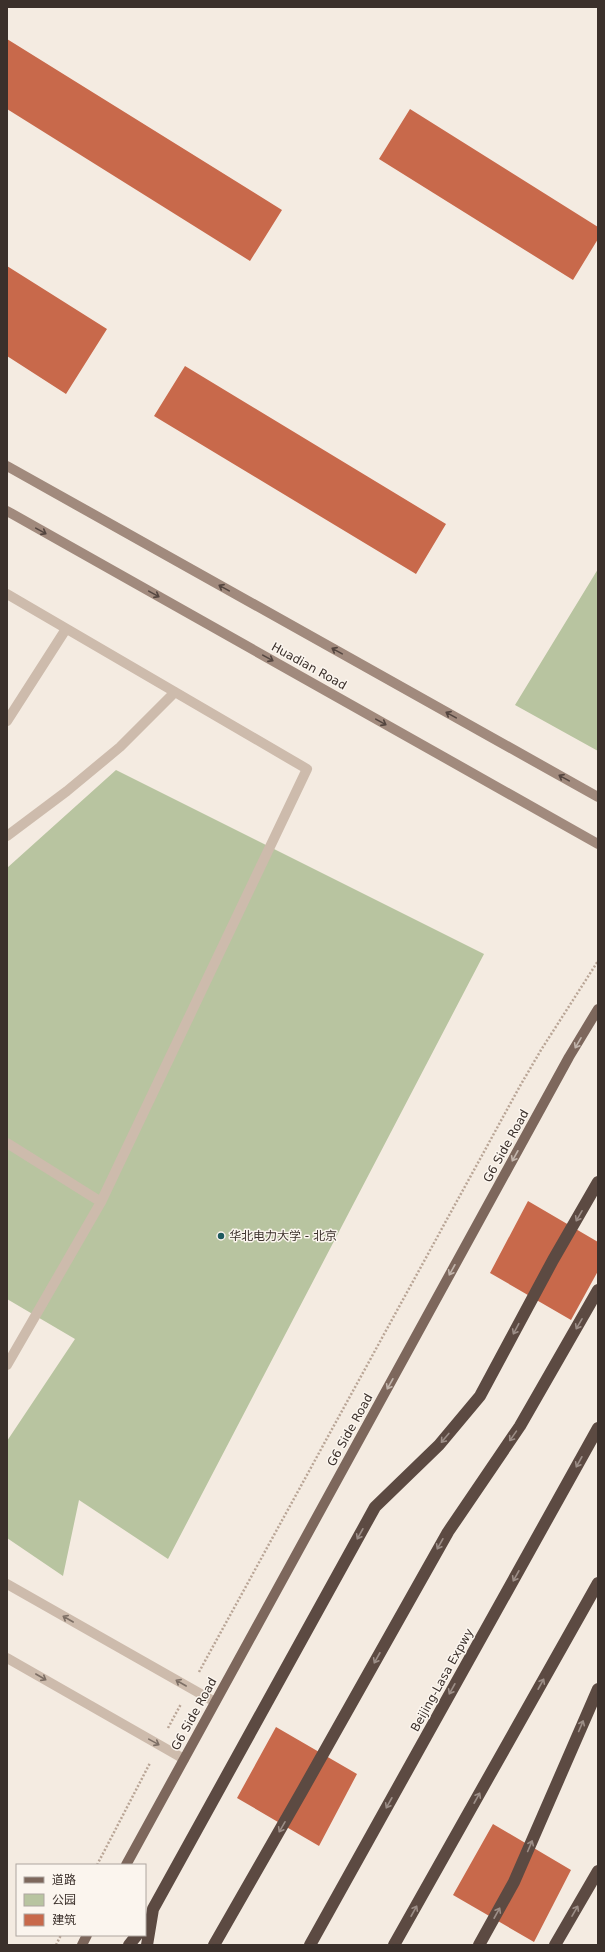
<svg xmlns="http://www.w3.org/2000/svg" width="605" height="1952" viewBox="0 0 605 1952" font-family="'DejaVu Sans','Noto Sans SC',sans-serif">
	<style>
		.green { fill: #b8c4a0 }
		.building { fill: #c8694b }
		.lines { fill: none; stroke-linecap: round; stroke-linejoin: round }
		.path { stroke: #b9a596; stroke-width: 2.5; stroke-dasharray: 2 2; stroke-linecap: butt }
		.lane { stroke: #cdbbac; stroke-width: 10 }
		.secondary { stroke: #a18a7d; stroke-width: 10 }
		.primary { stroke: #7d675c; stroke-width: 10 }
		.highway { stroke: #5c4a42; stroke-width: 12 }
		.oneway { stroke: #544640 }
		.oneway2 { stroke: #c2b5ac }
		.oneway3 { stroke: #9c8e87 }
		.oneway4 { stroke: #7d6f65 }
		.poi-dot { fill: #1f5a5e; stroke: #fbf5ee; stroke-width: 1.5 }
		.labels { text-anchor: middle; dominant-baseline: central; stroke-width: 3; stroke-linejoin: round; paint-order: stroke }
		.street-label { font-size: 12px; fill: #3b302b; stroke: #fbf5ee }
		.poi-label { font-size: 12px; fill: #3b302b; stroke: #fbf5ee; text-anchor: start }
	</style>
	<rect width="100%" height="100%" fill="#f4ebe1"/>
	<path class="green" d="M598 569V751L515 705Z
		M116 770 484 954 168 1559 79 1500 63 1576 7 1538V1441L75 1339 7 1299V868Z"/>
	<path class="building" d="M7 39 282 210 250 261 7 109Z
		M410 109 598 227V239L573 280 379 159Z
		M7 266 107 329 66 394 7 356Z
		M185 366 446 524 416 574 154 416Z
		M528 1201 598 1242V1271L571 1320 490 1273Z
		M276 1727 357 1774 319 1846 237 1798Z
		M493 1824 571 1870 534 1942 453 1895Z"/>
	<g class="lines">
		<path class="path" d="M199 1672 520 1086 541 1050 598 961
			M168 1728 181 1704
			M97 1865 150 1763
			M56 1945 61 1935"/>
		<path class="lane" d="M7 594 307 769 101 1202 7 1365
			M7 721 66 629
			M7 836 67 791 120 747 175 692
			M7 1143 101 1202
			M7 1584 215 1702
			M7 1658 184 1759"/>
		<path class="secondary" d="M7 466 598 797
			M7 511 598 844"/>
		<path class="primary" d="M126 1865 569 1057 598 1009
			M82 1945 87 1935"/>
		<path class="highway" d="M129 1945 137 1935
			M147 1945 153 1909 375 1507 439 1445 480 1396 553 1260 598 1182
			M214 1945 301 1793 448 1532 520 1426 598 1290
			M310 1945 598 1428
			M394 1945 598 1583
			M479 1945 514 1882 598 1689
			M555 1945 598 1871"/>
	</g>
	<defs><path id="oneway-shaft" d="M-6 0H5M1.5-3L5.5 0L1.5 3" fill="none" stroke-width="1.6" stroke-linecap="round" stroke-linejoin="round"/></defs>
	<g class="oneway">
		<use href="#oneway-shaft" transform="translate(41 531) rotate(29)"/>
		<use href="#oneway-shaft" transform="translate(224 588) rotate(-151)"/>
		<use href="#oneway-shaft" transform="translate(154 594) rotate(29)"/>
		<use href="#oneway-shaft" transform="translate(337 651) rotate(-151)"/>
		<use href="#oneway-shaft" transform="translate(268 658) rotate(29)"/>
		<use href="#oneway-shaft" transform="translate(451 715) rotate(-151)"/>
		<use href="#oneway-shaft" transform="translate(381 722) rotate(29)"/>
		<use href="#oneway-shaft" transform="translate(564 778) rotate(-151)"/>
	</g>
	<g class="oneway2">
		<use href="#oneway-shaft" transform="translate(578 1043) rotate(120)"/>
		<use href="#oneway-shaft" transform="translate(515 1156) rotate(119)"/>
		<use href="#oneway-shaft" transform="translate(452 1270) rotate(119)"/>
		<use href="#oneway-shaft" transform="translate(390 1384) rotate(119)"/>
	</g>
	<g class="oneway3">
		<use href="#oneway-shaft" transform="translate(579 1216) rotate(120)"/>
		<use href="#oneway-shaft" transform="translate(579 1324) rotate(120)"/>
		<use href="#oneway-shaft" transform="translate(516 1329) rotate(118)"/>
		<use href="#oneway-shaft" transform="translate(513 1436) rotate(125)"/>
		<use href="#oneway-shaft" transform="translate(445 1438) rotate(130)"/>
		<use href="#oneway-shaft" transform="translate(579 1462) rotate(119)"/>
		<use href="#oneway-shaft" transform="translate(360 1534) rotate(119)"/>
		<use href="#oneway-shaft" transform="translate(440 1544) rotate(119)"/>
		<use href="#oneway-shaft" transform="translate(516 1576) rotate(119)"/>
		<use href="#oneway-shaft" transform="translate(377 1658) rotate(119)"/>
		<use href="#oneway-shaft" transform="translate(541 1684) rotate(-61)"/>
		<use href="#oneway-shaft" transform="translate(452 1689) rotate(119)"/>
		<use href="#oneway-shaft" transform="translate(581 1726) rotate(-67)"/>
		<use href="#oneway-shaft" transform="translate(477 1798) rotate(-61)"/>
		<use href="#oneway-shaft" transform="translate(389 1803) rotate(119)"/>
		<use href="#oneway-shaft" transform="translate(282 1827) rotate(120)"/>
		<use href="#oneway-shaft" transform="translate(530 1846) rotate(-67)"/>
		<use href="#oneway-shaft" transform="translate(414 1911) rotate(-61)"/>
		<use href="#oneway-shaft" transform="translate(575 1911) rotate(-60)"/>
		<use href="#oneway-shaft" transform="translate(497 1913) rotate(-61)"/>
	</g>
	<g class="oneway4">
		<use href="#oneway-shaft" transform="translate(68 1619) rotate(-150)"/>
		<use href="#oneway-shaft" transform="translate(41 1677) rotate(30)"/>
		<use href="#oneway-shaft" transform="translate(181 1683) rotate(-150)"/>
		<use href="#oneway-shaft" transform="translate(154 1742) rotate(29)"/>
	</g>
	<circle class="poi-dot" cx="221" cy="1236" r="4"/>
	<g class="labels">
		<g class="street-label">
			<text transform="translate(309 666) rotate(29)">Huadian Road</text>
			<text transform="translate(506 1146) rotate(-61)">G6 Side Road</text>
			<text transform="translate(350 1430) rotate(-61)">G6 Side Road</text>
			<text transform="translate(442 1680) rotate(-61)">Beijing-Lasa Expwy</text>
			<text transform="translate(194 1714) rotate(-61)">G6 Side Road</text>
		</g>
		<g class="poi-label">
			<text x="229" y="1236">华北电力大学 - 北京</text>
		</g>
	</g>
	<rect width="605" height="1952" fill="none" stroke="#3b302b" stroke-width="16"/>
	<rect x="16" y="1864" width="130" height="72" fill="#fbf5ee" stroke="#aea6a0"/>
	<rect x="24" y="1877" width="20" height="6" fill="#7d675c" stroke="#aea6a0"/>
	<text x="52" y="1884" font-size="12" fill="#3b302b">道路</text>
	<rect x="24" y="1894" width="20" height="12" fill="#b8c4a0" stroke="#aea6a0"/>
	<text x="52" y="1904" font-size="12" fill="#3b302b">公园</text>
	<rect x="24" y="1914" width="20" height="12" fill="#c8694b" stroke="#aea6a0"/>
	<text x="52" y="1924" font-size="12" fill="#3b302b">建筑</text>
</svg>
